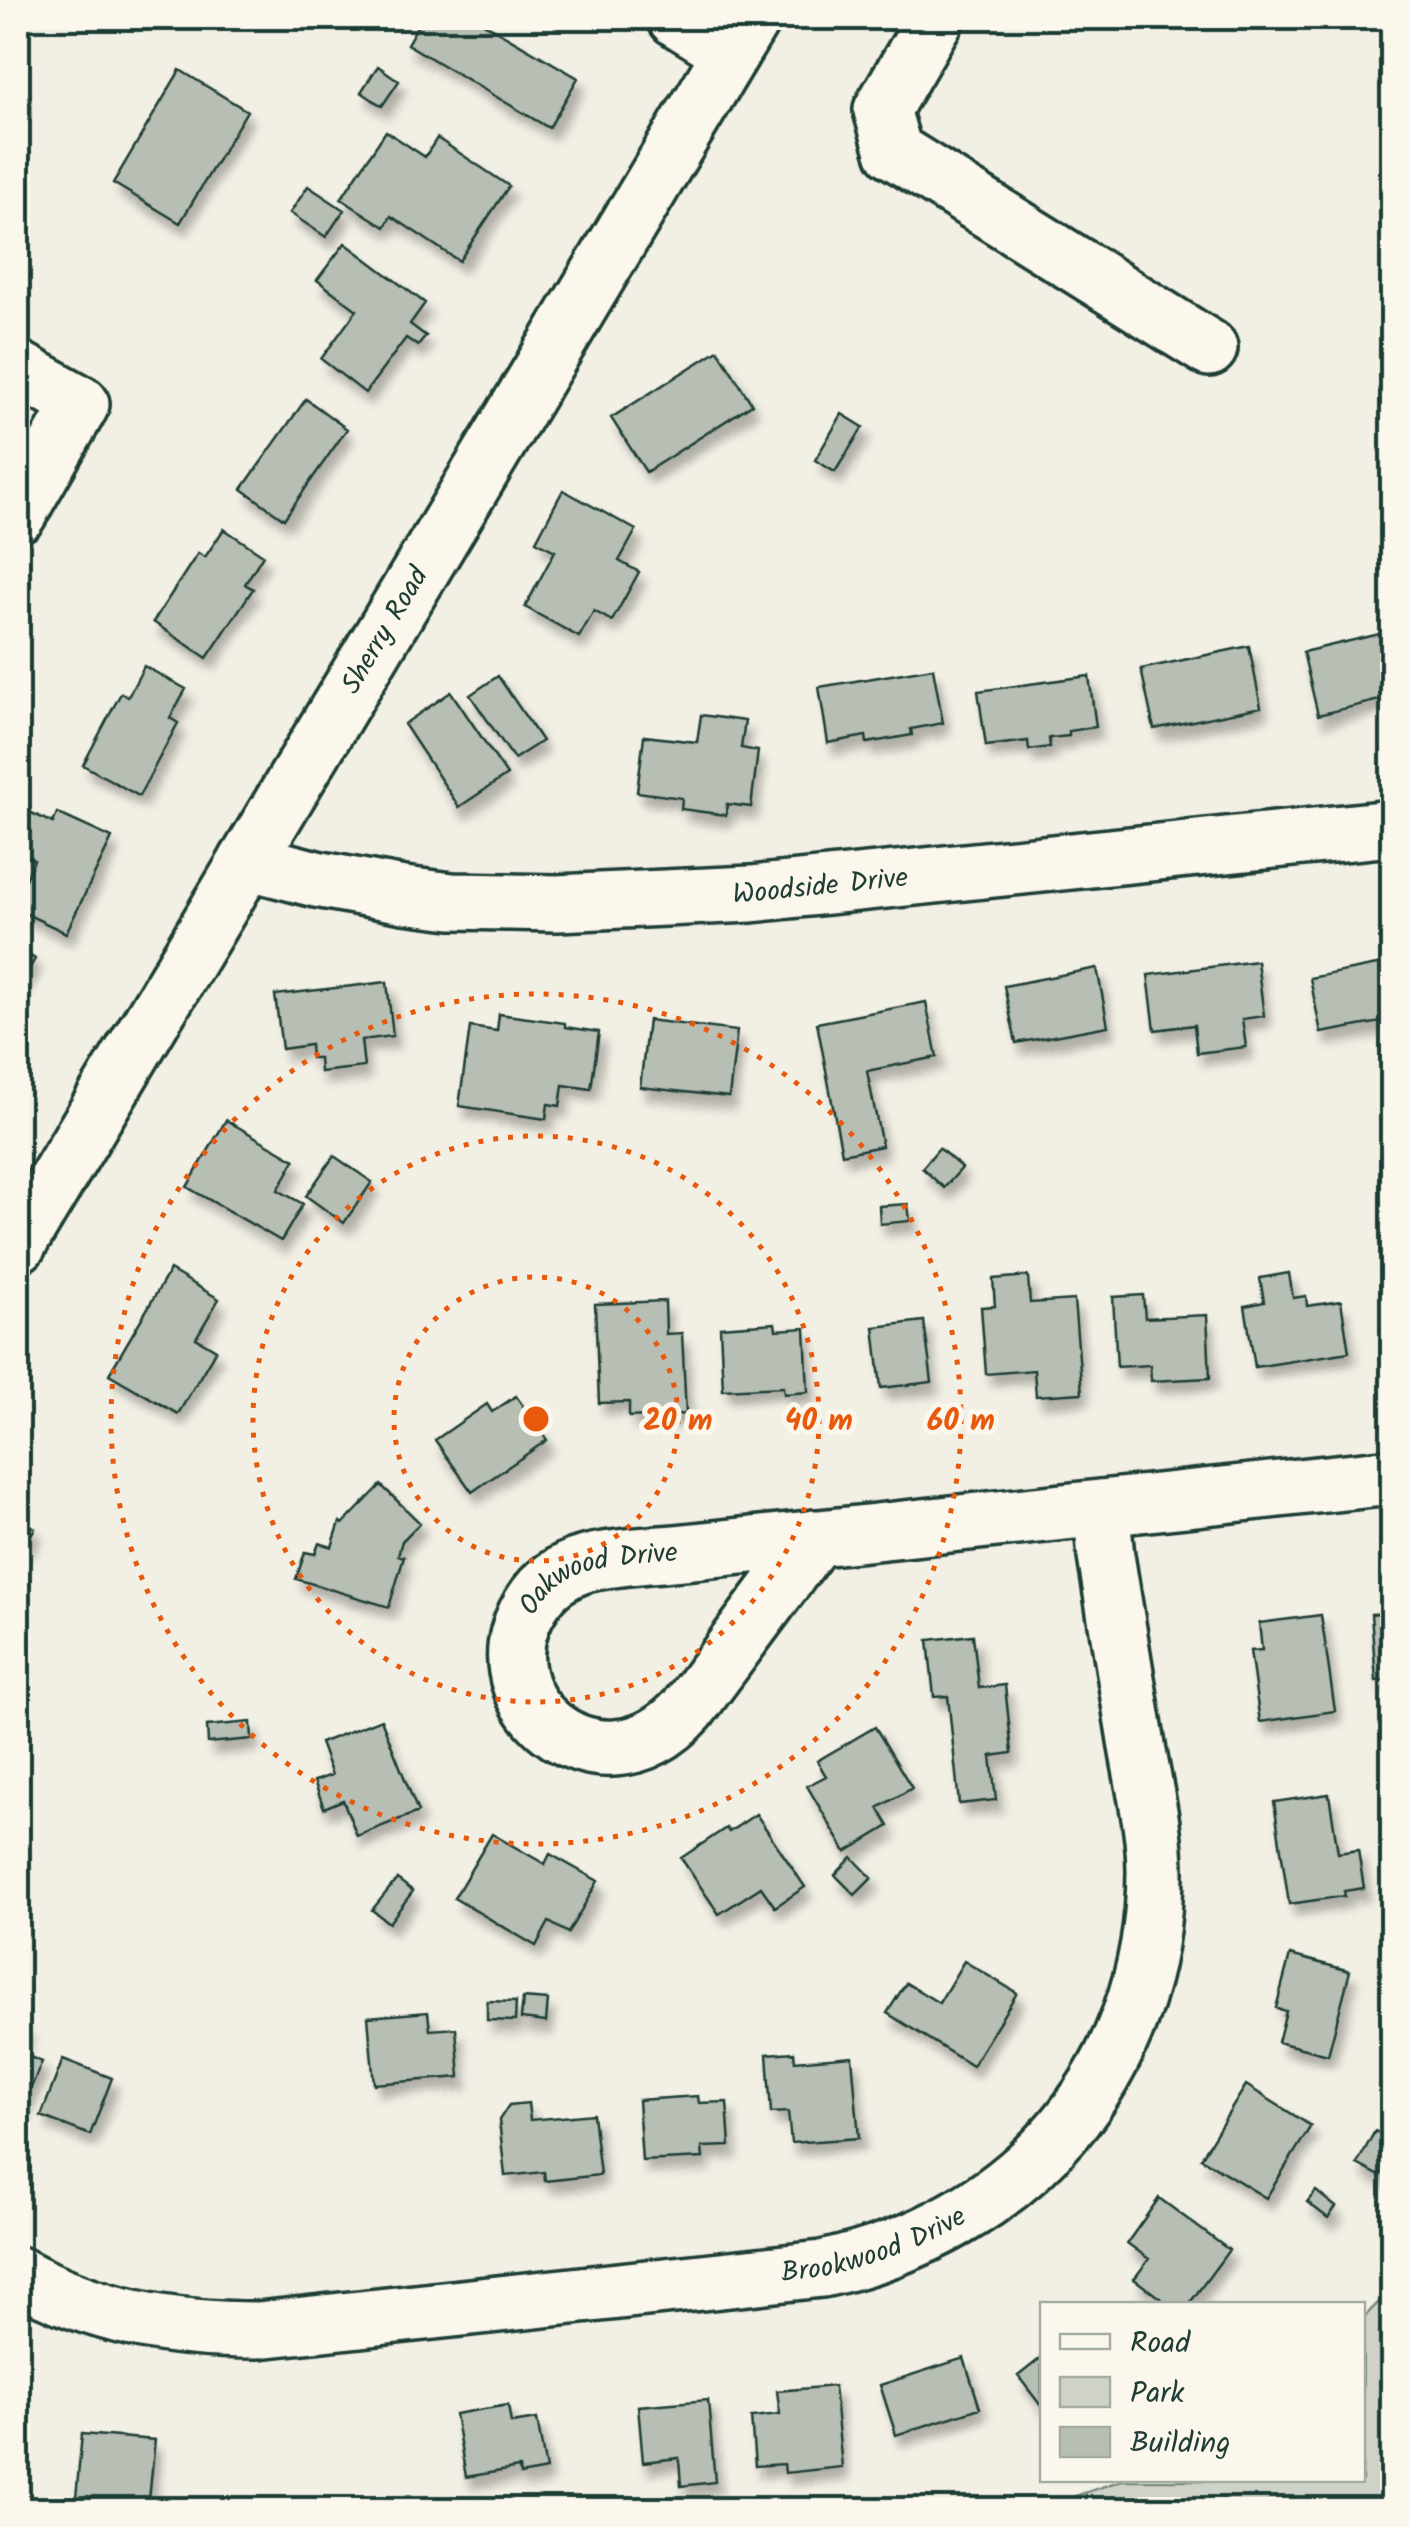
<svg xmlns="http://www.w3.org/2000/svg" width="1410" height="2527" viewBox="0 0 1410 2527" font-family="Kalam,sans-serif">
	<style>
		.green { fill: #cfd2c8; stroke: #77887e; stroke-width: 2.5 }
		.building { fill: #b7beb3; stroke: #1f3d34; stroke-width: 2.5; filter: url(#shadow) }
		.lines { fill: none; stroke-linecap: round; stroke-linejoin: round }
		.minor-casing { stroke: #1f3d34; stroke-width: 62 }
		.minor { stroke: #fbf7ec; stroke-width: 55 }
		.ring { fill: none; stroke: #e8590c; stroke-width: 5; stroke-dasharray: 5 10 }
		.labels { text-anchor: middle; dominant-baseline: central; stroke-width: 10; stroke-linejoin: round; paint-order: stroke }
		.street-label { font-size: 28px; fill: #1f3d34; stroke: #fbf7ec }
		.centre { fill: #e8590c; stroke: #fbf7ec; stroke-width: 5 }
		.ring-label { font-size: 30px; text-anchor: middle; font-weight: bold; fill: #e8590c; stroke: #fbf7ec; stroke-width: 10; stroke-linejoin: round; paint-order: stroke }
	</style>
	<defs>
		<filter id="shadow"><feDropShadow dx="6" dy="11" stdDeviation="5" flood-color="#0004"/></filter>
	</defs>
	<rect width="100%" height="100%" fill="#f2f0e5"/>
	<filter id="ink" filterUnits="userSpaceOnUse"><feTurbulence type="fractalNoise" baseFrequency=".01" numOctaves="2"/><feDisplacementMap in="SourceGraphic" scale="20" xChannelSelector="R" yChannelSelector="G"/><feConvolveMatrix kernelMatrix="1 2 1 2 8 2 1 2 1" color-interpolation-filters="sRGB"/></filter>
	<g filter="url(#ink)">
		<path class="green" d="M1392 2289V2509H1038L1122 2480H1362L1363 2318Z"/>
		<path class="building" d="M422 18H475L578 78 549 128 407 44Z
			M378 66 399 81 382 106 361 92Z
			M180 70 247 111 180 223 113 183Z
			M386 131 425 157 437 138 509 186 459 261 391 216 385 227 341 199Z
			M308 186 344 210 326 237 290 213Z
			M345 243 425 303 410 324 426 336 418 346 406 338 365 393 321 359 357 310 317 280Z
			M718 350 752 404 646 472 611 418Z
			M306 399 347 429 284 519 242 489Z
			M842 414 863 427 835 472 815 460Z
			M563 490 636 530 619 561 639 572 612 621 594 611 579 637 525 607 555 551 536 541Z
			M224 529 263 555 245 584 253 589 207 658 153 622 198 553 205 557Z
			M1392 631V697L1318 715 1303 652Z
			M1249 646 1261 707 1154 729 1141 669Z
			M144 666 186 689 170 718 178 723 139 796 83 765 121 693 128 697Z
			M933 668 943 723 911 729 912 735 867 743 866 736 828 743 819 687Z
			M498 676 542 741 514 759 470 695Z
			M1089 676 1096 727 1069 731V736L1049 738 1050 747 1029 750 1028 741 986 746 978 691Z
			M451 692 507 775 459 807 404 724Z
			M701 715 745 721 741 748 758 751 751 807 727 804 726 815 681 809 682 798 637 792 644 736 697 742Z
			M23 809 53 823 57 813 112 838 66 933 18 910V886L21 888 34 860 18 852V822Z
			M18 948 35 959 18 989Z
			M1257 961 1264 1016 1242 1019 1246 1047 1197 1053 1194 1025 1155 1030 1148 975Z
			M1392 962V1020L1321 1033 1310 978Z
			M1097 968 1108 1026 1016 1043 1004 986Z
			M387 982 393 1036 361 1040 364 1067 320 1072 319 1058H311L310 1045 282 1049 275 995Z
			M926 1002 937 1057 867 1071 882 1146 842 1154 817 1023Z
			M499 1014 565 1023V1027L599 1032 591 1089 563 1085 560 1106 548 1104 546 1119 459 1106 470 1027 497 1031Z
			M648 1020 737 1031 729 1097 640 1087Z
			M226 1120 295 1160 278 1190 303 1204 281 1241 187 1187Z
			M939 1148 962 1168 944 1188 922 1168Z
			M334 1156 372 1182 344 1223 306 1196Z
			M908 1204 910 1221 880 1224 879 1206Z
			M170 1270 219 1299 196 1338 216 1350 178 1414 109 1374Z
			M1289 1273 1293 1298 1306 1296 1307 1306 1341 1301 1349 1352 1255 1367 1245 1306 1264 1302 1260 1278Z
			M1028 1276 1030 1303 1074 1300 1082 1393 1036 1396 1034 1370 986 1374 981 1307 995 1306 993 1279Z
			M1143 1295 1145 1318 1207 1315 1210 1378 1151 1381 1150 1365 1117 1367 1113 1297Z
			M665 1301 666 1334 682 1333 686 1414 629 1417V1402L599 1403 595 1304Z
			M924 1321 932 1382 881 1388 874 1327Z
			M775 1323 776 1330 805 1328 808 1392 784 1394 783 1387 723 1390 720 1327Z
			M516 1396 547 1440 472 1492 435 1440 487 1404 492 1412Z
			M381 1485 420 1523 402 1541 398 1555 404 1557 389 1607 296 1579 305 1552 315 1554 319 1543 332 1547 340 1522 343 1524Z
			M18 1518 35 1528 24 1547 18 1544Z
			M1392 1613V1680L1376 1681 1371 1614Z
			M1321 1615 1335 1711 1260 1722 1250 1651 1262 1650 1259 1623Z
			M973 1635 979 1688 1005 1685 1012 1753 991 1756 996 1800 959 1804 948 1696 934 1697 928 1640Z
			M381 1719 418 1812 357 1836 343 1800 324 1808 314 1781 332 1775 320 1743Z
			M251 1722 252 1739 208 1743 207 1726Z
			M875 1727 912 1788 878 1808 889 1826 846 1852 807 1786 826 1776 817 1761Z
			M1329 1794 1338 1853 1358 1850 1364 1888 1344 1891 1345 1896 1289 1904 1274 1802Z
			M756 1814 805 1887 775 1907 761 1887 719 1914 681 1858 726 1828 729 1832Z
			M492 1834 545 1864 550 1854 598 1881 568 1933 549 1922 536 1946 454 1898Z
			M852 1857 872 1878 855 1895 835 1875Z
			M397 1879 413 1891 389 1923 372 1910Z
			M1290 1955 1350 1971 1328 2055 1278 2042 1286 2011 1276 2008Z
			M964 1961 1017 1993 972 2066 887 2013 906 1983 939 2003Z
			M523 1998 548 2000 546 2022 521 2019Z
			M487 2001 516 2002 515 2021 487 2020Z
			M428 2012 430 2030 456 2028 460 2077 374 2084 368 2017Z
			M18 2024 27 2028 18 2052 42 2062 21 2111 18 2110Z
			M794 2052 795 2061 852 2056 859 2138 791 2143 788 2112 771 2113 767 2054Z
			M63 2059 112 2078 90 2135 41 2116Z
			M1246 2085 1311 2126 1266 2198 1201 2158Z
			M698 2096 699 2103 727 2102 730 2146 702 2147 703 2158 642 2161 638 2100Z
			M528 2103 530 2120 593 2114 600 2175 545 2181 544 2172 505 2176 499 2120 509 2105Z
			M1375 2131 1392 2140V2154L1380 2176 1357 2164Z
			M1316 2191 1336 2207 1328 2218 1307 2202Z
			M1159 2198 1229 2250 1189 2304H1168L1134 2279 1149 2259 1127 2243Z
			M1042 2357V2407L1018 2376Z
			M964 2358 980 2408 896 2435 880 2385Z
			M834 2386 842 2467 785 2473 784 2464 755 2466 751 2417 780 2414 777 2391Z
			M708 2400 715 2482 681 2486 679 2458 643 2462 638 2406Z
			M508 2405 511 2423 537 2419 546 2470 520 2475 519 2468 466 2477 455 2414Z
			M82 2434 155 2440 148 2510 75 2508Z"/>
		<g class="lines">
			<defs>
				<g id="minor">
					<path d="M676 18 731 52"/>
					<path d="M936 18 882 110 894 151 1209 348"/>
					<path d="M18 369 81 404 18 514"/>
					<path id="s1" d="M247 861 316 879 404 895 452 901 557 903 751 894 1392 828"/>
					<path id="s2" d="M18 1244 752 18"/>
					<path id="s3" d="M815 1538 688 1709C598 1810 463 1695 537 1596 550 1578 572 1566 594 1562 623 1556 654 1555 684 1552 742 1546 800 1540 857 1534 1036 1515 1214 1496 1392 1477"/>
					<path id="s4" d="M18 2275C96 2317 170 2330 258 2330L822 2269C1019 2227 1154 2078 1155 1872 1155 1833 1145 1791 1138 1752 1127 1686 1116 1621 1106 1556L1101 1508"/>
				</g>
			</defs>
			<use href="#minor" class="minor-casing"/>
			<use href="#minor" class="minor"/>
		</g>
	</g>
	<g class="ring">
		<circle cx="536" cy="1419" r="142"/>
		<circle cx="536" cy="1419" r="283"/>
		<circle cx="536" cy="1419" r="425"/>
	</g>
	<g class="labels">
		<g class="street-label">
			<text stroke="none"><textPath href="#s2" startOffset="715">Sherry Road</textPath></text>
			<text stroke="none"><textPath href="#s1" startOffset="578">Woodside Drive</textPath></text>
			<text stroke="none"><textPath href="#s3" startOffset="580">Oakwood Drive</textPath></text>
			<text stroke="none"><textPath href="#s4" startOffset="872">Brookwood Drive</textPath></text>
		</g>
	</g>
	<circle cx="536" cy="1419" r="15" class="centre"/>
	<g class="ring-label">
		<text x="678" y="1430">20 m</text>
		<text x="819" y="1430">40 m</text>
		<text x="961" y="1430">60 m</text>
	</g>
	<rect width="1410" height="2527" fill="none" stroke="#fbf7ec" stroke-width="60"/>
	<rect x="30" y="30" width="1350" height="2467" fill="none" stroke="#1f3d34" stroke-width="4" filter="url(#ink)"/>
	<rect x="1040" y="2302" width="325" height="180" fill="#fbf7ec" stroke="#a3ada2" stroke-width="2.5"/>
	<rect x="1060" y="2334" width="50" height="15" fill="#fbf7ec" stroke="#a3ada2" stroke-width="2.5"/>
	<text x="1130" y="2352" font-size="30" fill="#1f3d34">Road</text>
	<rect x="1060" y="2377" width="50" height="30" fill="#cfd2c8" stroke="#a3ada2" stroke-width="2.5"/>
	<text x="1130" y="2402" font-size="30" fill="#1f3d34">Park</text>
	<rect x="1060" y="2427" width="50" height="30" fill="#b7beb3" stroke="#a3ada2" stroke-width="2.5"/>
	<text x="1130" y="2452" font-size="30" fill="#1f3d34">Building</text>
</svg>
